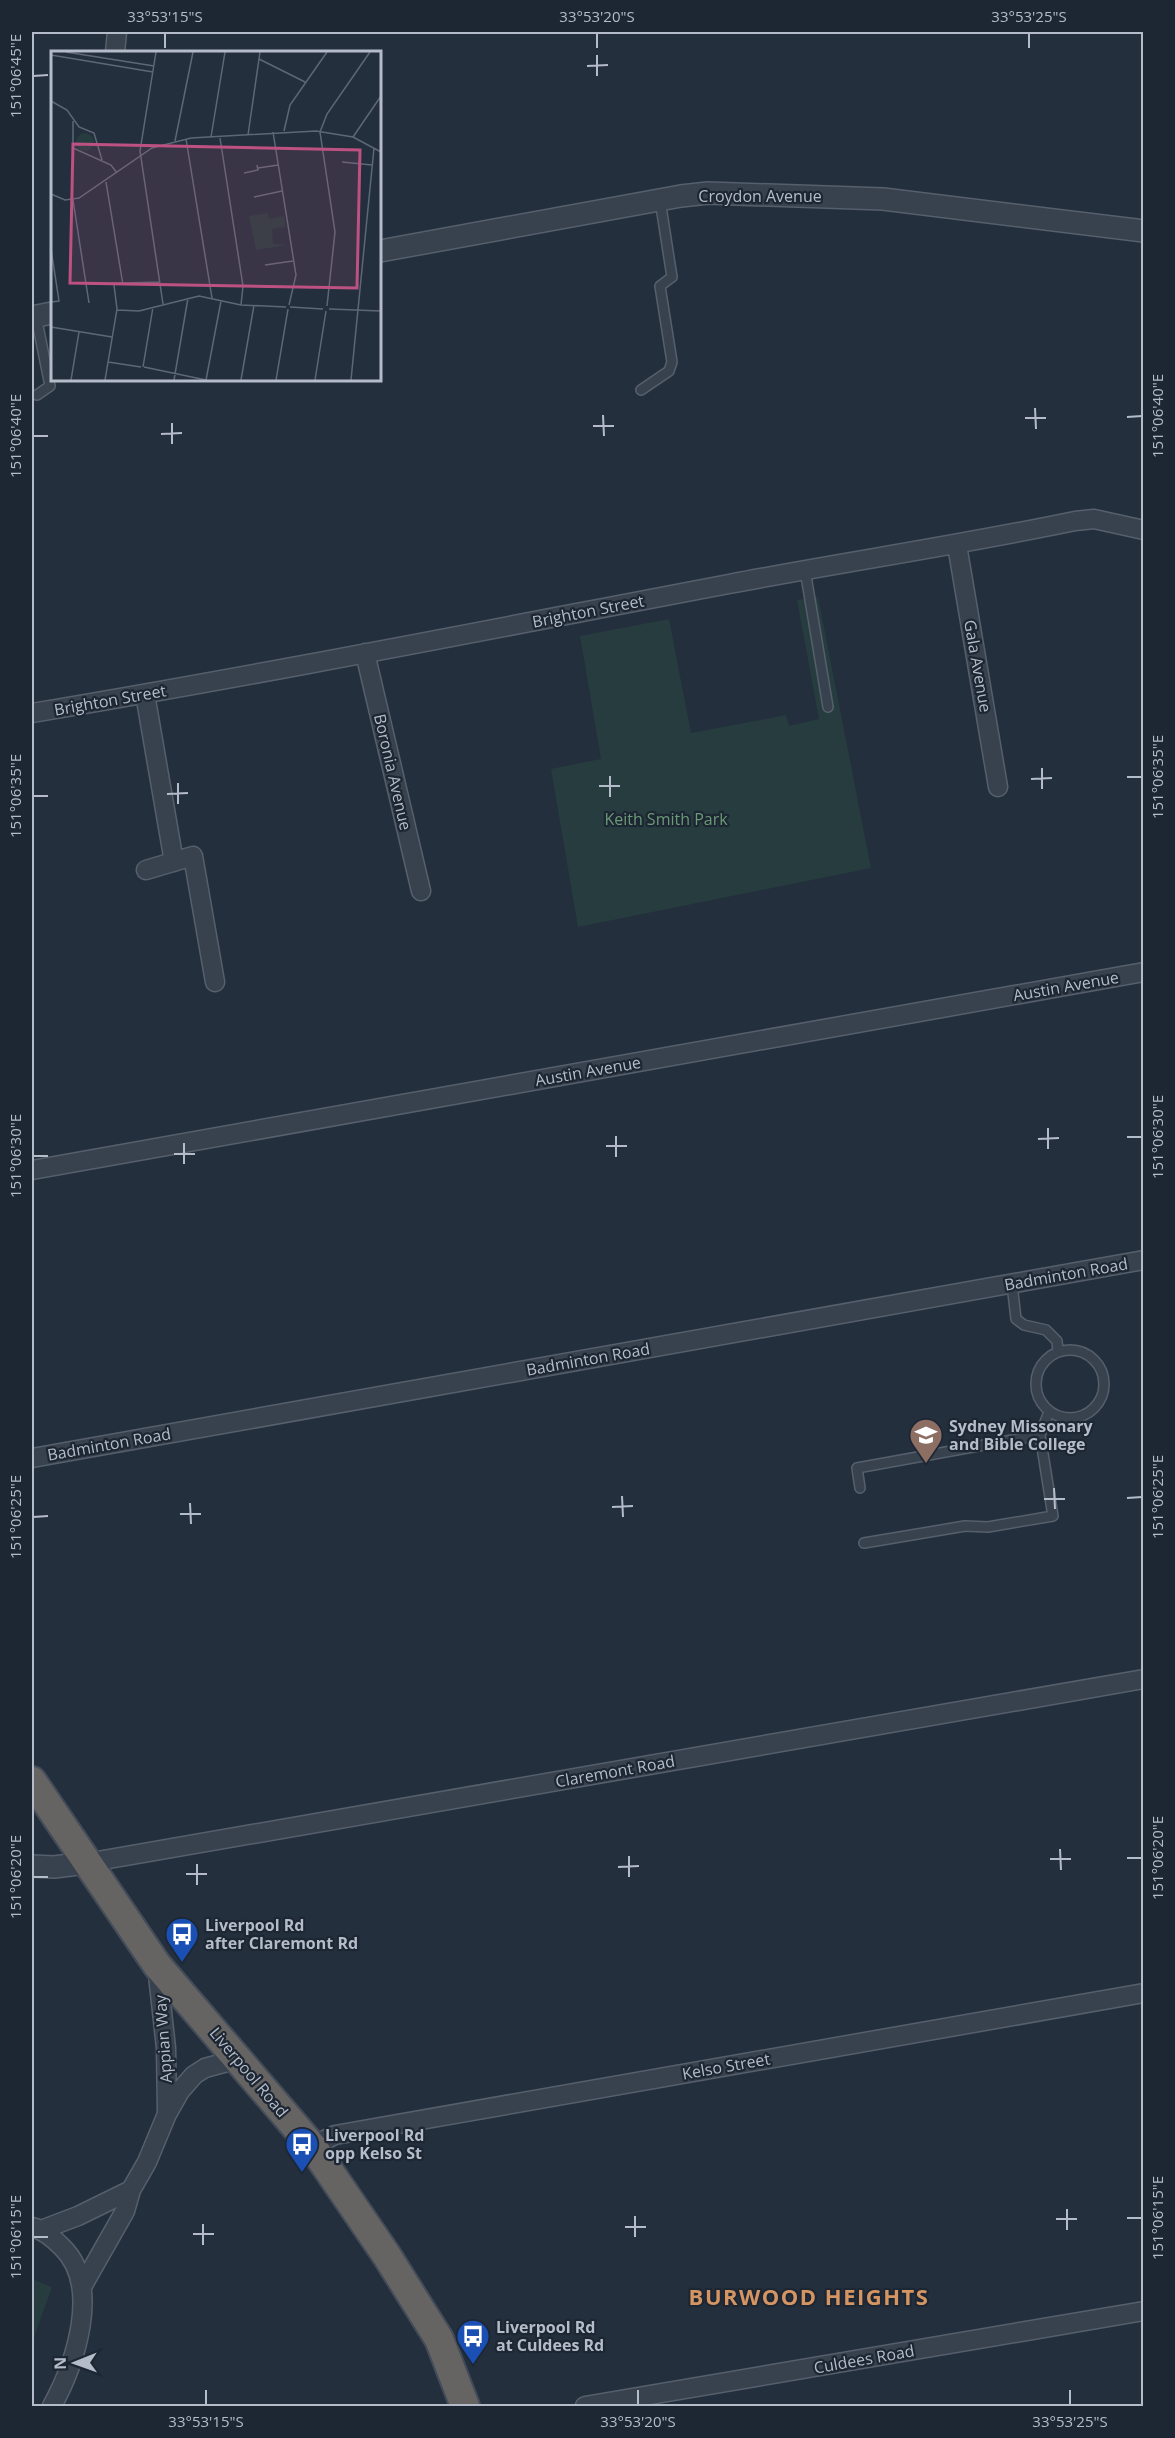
<svg xmlns="http://www.w3.org/2000/svg" width="1175" height="2438" viewBox="0 0 1175 2438" font-family="'Open Sans',sans-serif">
	<style>
		.green { fill: #263c3f }
		.lines { fill: none; stroke-linecap: round; stroke-linejoin: round }
		.service-casing { stroke: #565f6c; stroke-width: 12 }
		.minor-casing { stroke: #565f6c; stroke-width: 21 }
		.tertiary-casing { stroke: #565f6c; stroke-width: 24 }
		.trunk-casing { stroke: #434c59; stroke-width: 32 }
		.service { stroke: #38414e; stroke-width: 9 }
		.minor { stroke: #38414e; stroke-width: 18 }
		.tertiary { stroke: #38414e; stroke-width: 21 }
		.trunk { stroke: #656462; stroke-width: 28 }
		.ticks { fill: none; stroke: #b4bcc9; stroke-width: 2 }
		.labels { text-anchor: middle; dominant-baseline: central; stroke-width: 4.5; stroke-linejoin: round; paint-order: stroke }
		.street-label { font-size: 16px; fill: #b4bcc9; stroke: #1d2633 }
		.park-label { font-size: 16px; fill: #6b9a76; stroke: #1d2633 }
		.poi-label { font-size: 16px; font-weight: bold; fill: #b4bcc9; stroke: #1d2633; text-anchor: start }
		.district-label { font-size: 22px; font-weight: bold; letter-spacing: 1.5px; fill: #d59563; stroke: #1d2633 }
		.inset-road { fill: none; stroke: #5e6776; stroke-width: 1.5 }
		.view { fill: #bd5182; fill-opacity: 0.15; stroke: #bd5182; stroke-width: 3 }
		.inset-edge { fill: none; stroke: #b4bcc9; stroke-width: 3 }
		.neatline { fill: none; stroke: #b4bcc9; stroke-width: 2 }
		.ticks-label { font-size: 15px; text-anchor: middle; fill: #b4bcc9 }
	</style>
	<rect width="100%" height="100%" fill="#242f3e"/>
	<path class="green" d="M818 597 871 868 578 927 551 769 601 759 580 636 669 619 691 733 786 715 789 726 819 719 797 600Z
		M32 2279 52 2287 32 2343Z"/>
	<g class="lines">
		<defs>
			<path id="service" d="M36 316 50 386 37 395
				M641 390 669 371 672 362 660 286 672 277 660 200
				M805 570 828 707
				M1012 1284 1016 1319 1024 1325 1046 1330 1057 1341 1058 1352
				M1036 1384a34 34 0 1 1 68 0a34 34 0 1 1-68 0Z
				M860 1488 857 1468 1040 1435 1049 1412
				M864 1543 965 1526 988 1527 1053 1516 1040 1435"/>
			<path id="minor" d="M115 52 117 32
				M957 545 998 787
				M365 653 421 891
				M145 694 174 862
				M32 713C265 674 497 628 729 584 844 562 960 545 1075 521L1094 519 1144 530
				M146 870 193 856 215 982
				M32 1170 1144 972
				M32 1458 1144 1260
				M86 1863 1144 1679
				M157 1966 166 2048 167 2112
				M312 2146 335 2135 1144 1993
				M32 2227C44 2230 53 2238 62 2247 102 2286 75 2364 52 2406
				M41 2230 78 2216 131 2190
				M83 2285 125 2211 131 2190 147 2162 167 2114 180 2091 194 2075 205 2068 238 2059
				M585 2406 1144 2311"/>
			<path id="tertiary" d="M380 251 681 196 708 193 883 199 1144 231
				M32 317 52 313
				M32 1866 54 1867 86 1863"/>
			<path id="trunk" d="M32 1781 157 1965 312 2146 387 2256 439 2339 465 2406"/>
		</defs>
		<use href="#service" class="service-casing"/>
		<use href="#minor" class="minor-casing"/>
		<use href="#tertiary" class="tertiary-casing"/>
		<use href="#trunk" class="trunk-casing"/>
		<use href="#service" class="service"/>
		<use href="#minor" class="minor"/>
		<use href="#tertiary" class="tertiary"/>
		<use href="#trunk" class="trunk"/>
	</g>
	<path class="ticks" d="M165 33V48M597 33V48M1029 33V48M597 55V76M587 66 608 65M33 76 48 75M1035 408 1036 429M603 415 604 436M1127 417 1142 416M1025 418H1046M172 423V444M593 426H614M161 434 182 433M33 436H48M1042 768V789M610 776V797M1127 777H1142M1031 779 1052 778M178 783V804M599 786H620M167 794 188 793M33 796H48M1048 1128V1149M616 1136V1157M1127 1137H1142M1038 1139 1059 1138M184 1143V1164M606 1146H627M174 1154H195M33 1156H48M1054 1488 1055 1509M622 1496 623 1517M1127 1498 1142 1497M1044 1499H1065M190 1503 191 1524M612 1507 633 1506M180 1514H201M33 1517 48 1516M1060 1849 1061 1870M629 1856V1877M1127 1858H1142M1050 1859H1071M197 1864V1885M618 1867 639 1866M186 1874H207M33 1877H48M1067 2209V2230M635 2216V2237M1127 2218H1142M1056 2219H1077M203 2224V2245M625 2227H646M193 2234H214M33 2237H48M206 2390V2405M638 2390V2405M1070 2390V2405"/>
	<defs>
		<symbol id="university-pin" viewBox="-11 -11 22 30"><path d="M0 17L-7.5 6A9.5 9.5 0 1 1 7.5 6Z" fill="#8d6e63" stroke="#1d2633"/><path d="M0-5L7-2L0 1L-7-2ZM-4 1L0 2.5L4 1V4Q0 6-4 4Z" fill="#fff"/></symbol>
		<symbol id="bus-pin" viewBox="-11 -11 22 30"><path d="M0 17L-7.5 6A9.5 9.5 0 1 1 7.5 6Z" fill="#1a4fb4" stroke="#1d2633"/><path d="M-5-6H5V4H4V6H2V4H-2V6H-4V4H-5ZM-3.5-4V0h7V-4ZM-3.5 1.2v1.5H-2V1.2ZM2 1.2v1.5H3.5V1.2Z" fill="#fff"/></symbol>
	</defs>
	<g fill-rule="evenodd">
		<use href="#university-pin" x="907" y="1416" width="38" height="52"/>
		<use href="#bus-pin" x="163" y="1915" width="38" height="52"/>
		<use href="#bus-pin" x="283" y="2125" width="38" height="52"/>
		<use href="#bus-pin" x="454" y="2317" width="38" height="52"/>
	</g>
	<g class="labels">
		<g class="street-label">
			<text x="760" y="196">Croydon Avenue</text>
			<text transform="translate(588 611) rotate(-11)">Brighton Street</text>
			<text transform="translate(978 666) rotate(80)">Gala Avenue</text>
			<text transform="translate(110 700) rotate(-10)">Brighton Street</text>
			<text transform="translate(393 772) rotate(77)">Boronia Avenue</text>
			<text transform="translate(1066 986) rotate(-10)">Austin Avenue</text>
			<text transform="translate(588 1071) rotate(-10)">Austin Avenue</text>
			<text transform="translate(1066 1274) rotate(-10)">Badminton Road</text>
			<text transform="translate(588 1359) rotate(-10)">Badminton Road</text>
			<text transform="translate(109 1444) rotate(-10)">Badminton Road</text>
			<text transform="translate(615 1771) rotate(-10)">Claremont Road</text>
			<text transform="translate(163 2039) rotate(-94)">Appian Way</text>
			<text transform="translate(726 2066) rotate(-10)">Kelso Street</text>
			<text transform="translate(249 2072) rotate(50)">Liverpool Road</text>
			<text transform="translate(864 2359) rotate(-10)">Culdees Road</text>
		</g>
		<g class="park-label">
			<text x="666" y="819">Keith Smith Park</text>
		</g>
		<g class="poi-label">
			<text x="949" y="1426">Sydney Missonary<tspan x="949" dy="18">and Bible College</tspan></text>
			<text x="205" y="1925">Liverpool Rd<tspan x="205" dy="18">after Claremont Rd</tspan></text>
			<text x="325" y="2135">Liverpool Rd<tspan x="325" dy="18">opp Kelso St</tspan></text>
			<text x="496" y="2327">Liverpool Rd<tspan x="496" dy="18">at Culdees Rd</tspan></text>
		</g>
		<g class="district-label">
			<text x="809" y="2296">BURWOOD HEIGHTS</text>
		</g>
	</g>
	<g transform="translate(51 51)">
		<rect width="330" height="330" fill="#242f3e"/>
		<path d="M25 91a9 9 0 1 1 18 0a9 9 0 1 1-18 0ZM217 162 218 168 233 165 234 170V176L221 178 222 193 237 194 205 199 198 165Z" fill="#263c3f"/>
		<path class="inset-road" d="M15 1 103 15M105 1 89 100 112 253M0 4 102 21M208 8 254 31M0 50 16 59 28 76 43 82 51 109M22 70V97L60 114 66 122M233 80 239 54 276 1M222 81 245 224 238 254M197 84 209 1M160 86 174 1M302 86 330 45M169 87 192 235 190 254M135 88 161 247M124 90 142 1M291 111 321 114M207 117 227 114M193 122 207 119 206 114M55 131 72 234M0 143 14 149 28 147 101 97 140 87 265 80 302 86 330 101M203 146 231 140M22 149 38 252M0 198 8 250 0 251M214 214 242 210M37 233 109 231M276 255 284 181 269 81 276 63 319 1M239 256 272 258M278 258 330 260M66 259 88 260 148 245 190 254 235 256M0 276 61 286M57 311 90 316M92 316 102 256M93 316 155 329M20 329 28 281M54 329 66 258 63 234M123 329 137 247M155 329 170 250M190 329 203 254M225 329 237 258M264 329 275 260M300 329 323 97"/>
		<path class="view" d="M22 93 309 99 306 237 19 232Z"/>
		<rect width="330" height="330" class="inset-edge"/>
	</g>
	<rect width="1175" height="2438" fill="none" stroke="#1d2633" stroke-width="66"/>
	<g transform="translate(75 2363) rotate(269)" stroke="#1d2633" stroke-width="4.5" paint-order="stroke">
	<path d="M0-4.5L10 22L0 15L-10 22Z" fill="#b4bcc9"/>
	<text y="-9" font-size="16" font-weight="bold" text-anchor="middle" fill="#b4bcc9">N</text>
	</g>
	<rect x="33" y="33" width="1109" height="2372" class="neatline"/>
	<g class="ticks-label">
		<text x="165" y="22">33°53'15"S</text>
		<text x="597" y="22">33°53'20"S</text>
		<text x="1029" y="22">33°53'25"S</text>
		<text transform="translate(16 76) rotate(-90)" y="5">151°06'45"E</text>
		<text transform="translate(1158 416) rotate(-90)" y="5">151°06'40"E</text>
		<text transform="translate(16 436) rotate(-90)" y="5">151°06'40"E</text>
		<text transform="translate(1158 777) rotate(-90)" y="5">151°06'35"E</text>
		<text transform="translate(16 796) rotate(-90)" y="5">151°06'35"E</text>
		<text transform="translate(1158 1137) rotate(-90)" y="5">151°06'30"E</text>
		<text transform="translate(16 1156) rotate(-90)" y="5">151°06'30"E</text>
		<text transform="translate(1158 1497) rotate(-90)" y="5">151°06'25"E</text>
		<text transform="translate(16 1517) rotate(-90)" y="5">151°06'25"E</text>
		<text transform="translate(1158 1858) rotate(-90)" y="5">151°06'20"E</text>
		<text transform="translate(16 1877) rotate(-90)" y="5">151°06'20"E</text>
		<text transform="translate(1158 2218) rotate(-90)" y="5">151°06'15"E</text>
		<text transform="translate(16 2237) rotate(-90)" y="5">151°06'15"E</text>
		<text x="206" y="2427">33°53'15"S</text>
		<text x="638" y="2427">33°53'20"S</text>
		<text x="1070" y="2427">33°53'25"S</text>
	</g>
</svg>
